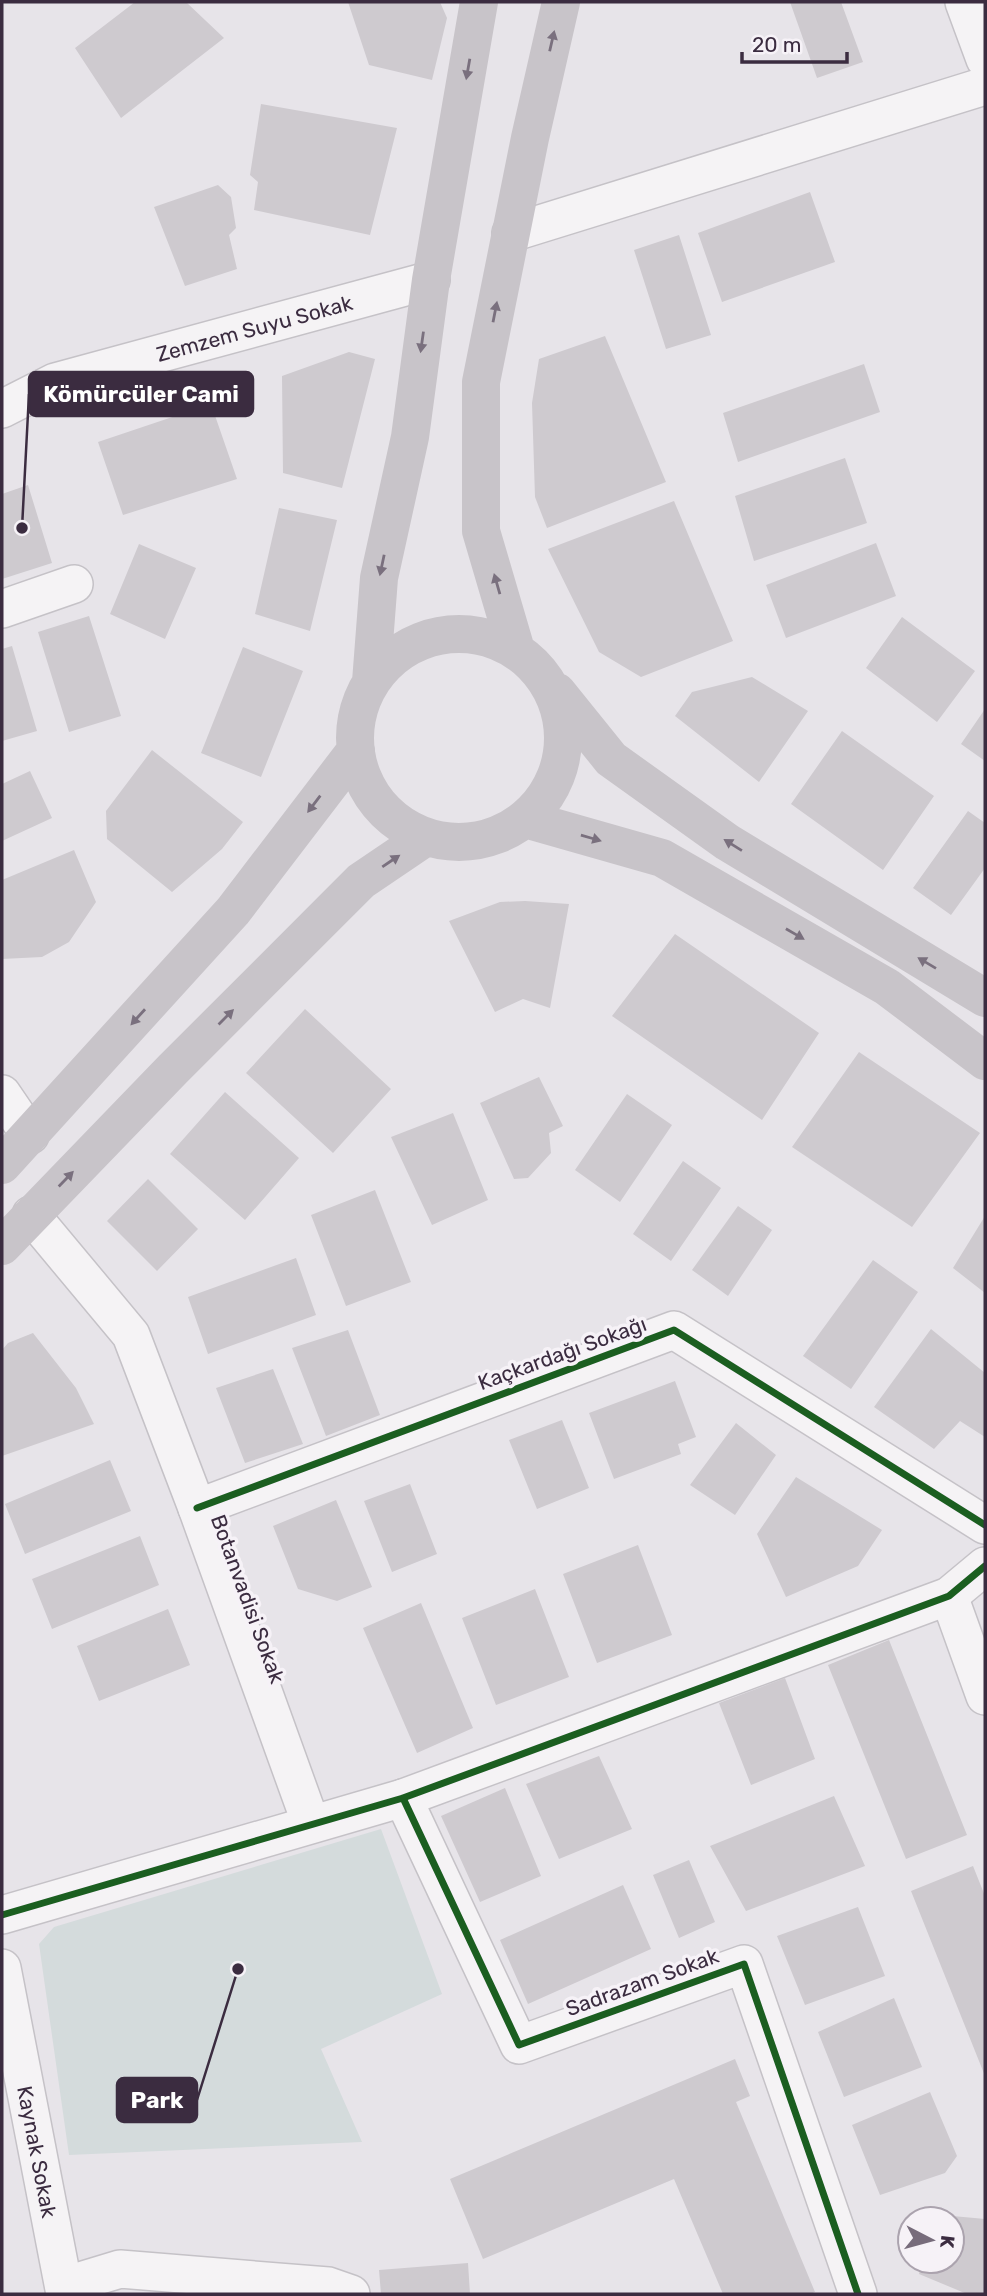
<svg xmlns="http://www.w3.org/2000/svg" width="987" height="2296" viewBox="0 0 987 2296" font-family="Rubik,sans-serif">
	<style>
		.green { fill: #d4dbdc }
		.building { fill: #cecacf }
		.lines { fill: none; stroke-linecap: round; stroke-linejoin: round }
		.minor-casing { stroke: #c5c2c7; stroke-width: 40 }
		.minor { stroke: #f5f3f5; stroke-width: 37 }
		.secondary { stroke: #c8c4c9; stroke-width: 38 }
		.cycleway-casing { stroke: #f6f2f7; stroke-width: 11 }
		.cycleway { stroke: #1b5e20; stroke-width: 7 }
		.oneway { fill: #7a707e }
		.labels { text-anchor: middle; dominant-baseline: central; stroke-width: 7; stroke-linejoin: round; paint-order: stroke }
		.street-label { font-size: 21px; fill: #3b2c40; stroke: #f6f2f7 }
		.leader { fill: none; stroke: #3b2c40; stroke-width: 2.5 }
		.callout-dot { fill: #3b2c40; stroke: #f6f2f7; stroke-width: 2.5 }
		.callout { fill: #3b2c40; stroke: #3b2c40; stroke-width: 2.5 }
		.callout-label { font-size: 23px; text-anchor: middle; font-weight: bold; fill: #fff }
	</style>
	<rect width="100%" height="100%" fill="#e7e4e9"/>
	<path class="green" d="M381 1829 442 1994 321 2049 362 2142 69 2155 39 1944 54 1927Z"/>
	<path class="building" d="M135 2H186L224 38 121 118 75 48Z
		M348 2H440L447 18 432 80 369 65Z
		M790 2H841L863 62 817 78Z
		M261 104 397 128 370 235 254 210 258 182 250 175Z
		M218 185 231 197 236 228 229 235 237 269 185 286 154 207Z
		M810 192 835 262 722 302 698 233Z
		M679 235 711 335 666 349 634 250Z
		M605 336 666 482 547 528 535 497 532 403 539 359Z
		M349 352 375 359 342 488 283 473 282 376Z
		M864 364 880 412 738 462 723 413Z
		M211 404 237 479 123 515 98 442Z
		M845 458 867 523 754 561 735 496Z
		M28 485 52 563 2 579V494Z
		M674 501 733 641 641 677 599 652 548 549Z
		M279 508 337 520 310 631 255 614Z
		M876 543 896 596 786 638 766 585Z
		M139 544 196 568 165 639 110 614Z
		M89 616 121 716 69 732 38 632Z
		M902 617 975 671 937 722 866 668Z
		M12 646 37 731 2 741V649Z
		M243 647 303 671 261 777 201 753Z
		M752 677 808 711 759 782 675 716 692 692Z
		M985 709V761L961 744Z
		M842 731 934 796 883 870 791 804Z
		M152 750 243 822 222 849 172 892 107 839 106 811Z
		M30 771 52 818 2 841V784Z
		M968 811 985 823V868L951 915 913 888Z
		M74 850 96 902 69 942 42 957 2 959V880Z
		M525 901 569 904 550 1008 523 999 495 1012 449 921 500 902Z
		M675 934 819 1033 762 1120 612 1016Z
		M305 1009 391 1089 333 1153 246 1073Z
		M859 1052 980 1133 912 1227 792 1147Z
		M539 1077 563 1126 549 1133 551 1153 528 1178 514 1179 480 1103Z
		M225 1092 299 1158 245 1220 170 1154Z
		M627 1094 672 1125 620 1202 575 1170Z
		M453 1113 488 1200 432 1225 391 1137Z
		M683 1161 721 1188 671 1261 633 1234Z
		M148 1179 198 1229 157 1271 107 1221Z
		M375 1190 411 1282 346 1306 311 1215Z
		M738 1206 772 1230 728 1296 692 1270Z
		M985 1216V1293L953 1268Z
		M296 1258 316 1315 208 1354 188 1297Z
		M873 1260 918 1292 851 1389 803 1356Z
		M931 1329 985 1373V1437L960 1421 934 1449 874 1407Z
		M348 1330 380 1415 326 1436 292 1348Z
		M33 1333 76 1388 94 1424 2 1456V1350L8 1343Z
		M273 1369 303 1444 245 1463 216 1388Z
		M675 1381 696 1437 678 1444 681 1454 614 1479 589 1413Z
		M562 1420 589 1488 537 1509 509 1440Z
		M736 1423 776 1455 735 1515 690 1485Z
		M110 1460 131 1511 25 1554 5 1504Z
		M796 1477 882 1530 858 1566 786 1597 757 1534Z
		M410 1484 437 1554 392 1572 364 1501Z
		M336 1500 372 1587 337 1601 298 1589 273 1526Z
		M140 1536 159 1585 52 1629 32 1579Z
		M638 1545 672 1635 597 1663 563 1574Z
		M535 1589 569 1677 496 1705 462 1618Z
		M421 1603 473 1728 417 1753 363 1628Z
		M168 1609 190 1665 99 1701 77 1646Z
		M889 1640 967 1835 906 1859 828 1665Z
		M785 1678 815 1759 751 1785 719 1703Z
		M599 1756 632 1829 559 1859 526 1784Z
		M505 1788 541 1876 480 1902 441 1816Z
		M834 1796 865 1866 746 1911 710 1846Z
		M689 1860 715 1922 679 1938 653 1875Z
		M973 1866 985 1896V2076L911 1891Z
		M623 1885 651 1949 528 2004 500 1940Z
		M858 1907 885 1976 805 2005 777 1936Z
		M894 1998 922 2067 844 2097 818 2032Z
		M735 2059 750 2096 736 2102 815 2292 810 2294H723L674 2179 483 2259 450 2179Z
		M930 2092 957 2156 945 2173 880 2195 852 2125Z
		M931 2214 985 2219V2294H967L919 2274 922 2261H952V2219H930Z
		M468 2263 470 2294H381L379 2270Z"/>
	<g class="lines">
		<defs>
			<g id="minor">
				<path d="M964 2 985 59"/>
				<path d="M511 233 985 86"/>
				<path id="s1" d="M2 409 55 382 431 280"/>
				<path d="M2 609 74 584"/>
				<path d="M2 1094 30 1135"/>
				<path d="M31 1215 131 1335 197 1508 311 1824"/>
				<path d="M197 1508 674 1330 985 1525"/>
				<path d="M949 1596 985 1696"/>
				<path d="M403 1798 519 2045 744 1964 858 2294"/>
				<path d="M2 1915 403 1798 949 1596 985 1566"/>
				<path id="s2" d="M2 1968 65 2294"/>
				<path d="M64 2286 120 2269 328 2286 351 2294"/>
			</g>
		</defs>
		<use href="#minor" class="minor-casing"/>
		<use href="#minor" class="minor"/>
		<path class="secondary" d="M355 738a104 104 0 1 1 208 0a104 104 0 1 1-208 0Z
			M516 650 481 531V382L530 138 561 2
			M371 682 379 578 410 437 431 280 479 2
			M557 692 611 759 727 842 985 998
			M525 819 662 858 887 987 985 1061
			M2 1165 233 911 356 750
			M2 1246 173 1069 361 881 426 837"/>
		<defs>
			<path id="cycleway" d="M197 1508 674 1330 985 1525
				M403 1798 519 2045 744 1964 858 2294
				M2 1915 403 1798 949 1596 985 1566"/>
		</defs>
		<use href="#cycleway" class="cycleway-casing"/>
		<use href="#cycleway" class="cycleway"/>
	</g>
	<defs><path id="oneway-solid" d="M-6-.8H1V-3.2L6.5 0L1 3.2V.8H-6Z" transform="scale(1.75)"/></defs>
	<g class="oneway">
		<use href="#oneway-solid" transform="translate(552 41) rotate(-77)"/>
		<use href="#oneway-solid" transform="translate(468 69) rotate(100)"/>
		<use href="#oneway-solid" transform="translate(495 312) rotate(-79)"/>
		<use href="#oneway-solid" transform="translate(422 342) rotate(98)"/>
		<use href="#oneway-solid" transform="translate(382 565) rotate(102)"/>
		<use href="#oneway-solid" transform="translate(497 584) rotate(-106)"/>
		<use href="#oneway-solid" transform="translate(314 804) rotate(127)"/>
		<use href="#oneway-solid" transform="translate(591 838) rotate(16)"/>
		<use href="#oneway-solid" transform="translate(733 845) rotate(-148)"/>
		<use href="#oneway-solid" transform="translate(391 861) rotate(-34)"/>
		<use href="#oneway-solid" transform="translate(795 934) rotate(30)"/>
		<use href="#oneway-solid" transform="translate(927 963) rotate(-149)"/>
		<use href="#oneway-solid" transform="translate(138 1017) rotate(132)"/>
		<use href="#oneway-solid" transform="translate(226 1017) rotate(-45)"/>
		<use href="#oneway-solid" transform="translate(66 1179) rotate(-46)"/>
	</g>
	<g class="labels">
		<g class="street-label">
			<text stroke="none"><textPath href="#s1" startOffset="266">Zemzem Suyu Sokak</textPath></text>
			<text transform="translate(562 1353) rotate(-20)">Kaçkardağı Sokağı</text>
			<text transform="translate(248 1599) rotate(70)">Botanvadisi Sokak</text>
			<text transform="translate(642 1982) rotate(-20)">Sadrazam Sokak</text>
			<text stroke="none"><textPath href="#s2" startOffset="187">Kaynak Sokak</textPath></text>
		</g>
	</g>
	<path class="leader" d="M22 528L29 394M238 1969L197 2100"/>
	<g class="callout-dot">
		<circle cx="22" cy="528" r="7"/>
		<circle cx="238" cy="1969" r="7"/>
	</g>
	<g class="callout">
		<rect x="29" y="372" width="224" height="44" rx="7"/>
		<rect x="117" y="2078" width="80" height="44" rx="7"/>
	</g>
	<g class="callout-label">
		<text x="141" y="402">Kömürcüler Cami</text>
		<text x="157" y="2108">Park</text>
	</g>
	<rect width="987" height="2296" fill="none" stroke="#3b2c40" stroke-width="7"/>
	<g transform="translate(931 2240) rotate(96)"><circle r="33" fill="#f6f2f7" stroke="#aba3ae" stroke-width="2"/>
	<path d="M0-5L12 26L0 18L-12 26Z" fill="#776c7b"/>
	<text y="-10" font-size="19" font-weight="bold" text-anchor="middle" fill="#3b2c40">K</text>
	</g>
	<path d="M742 52v10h105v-10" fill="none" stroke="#3b2c40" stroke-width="3.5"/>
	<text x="752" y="52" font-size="21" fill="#3b2c40" stroke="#f6f2f7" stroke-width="5" paint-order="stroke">20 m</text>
</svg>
